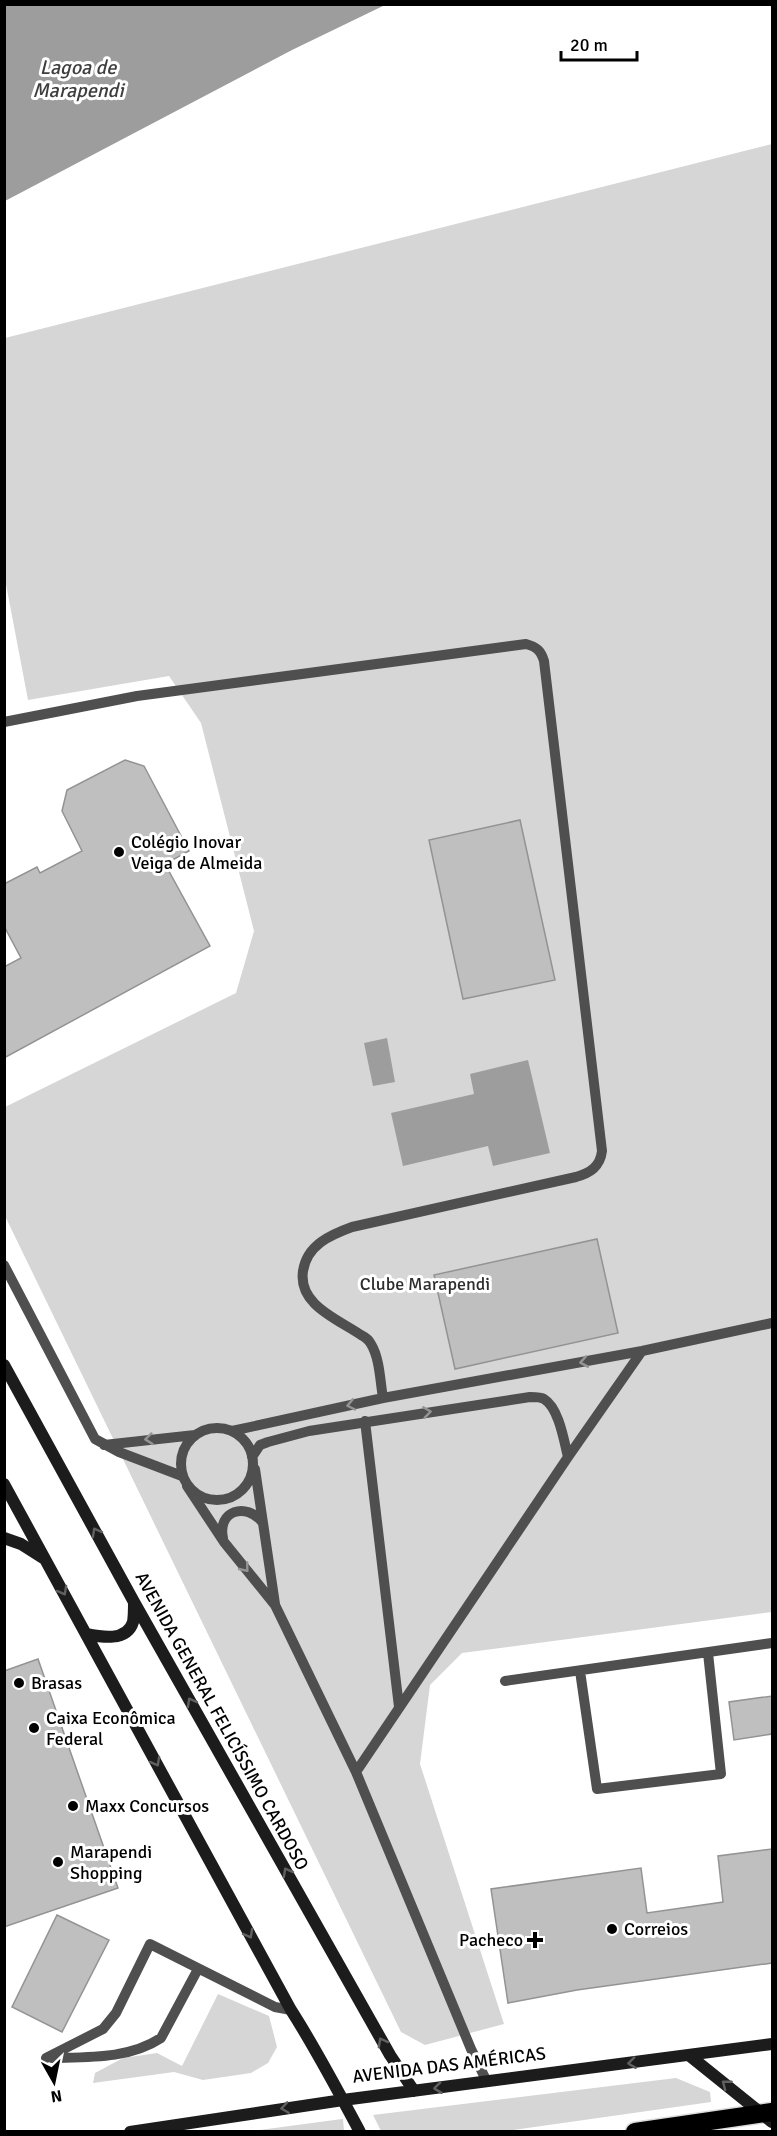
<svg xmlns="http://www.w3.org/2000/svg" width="777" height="2136" viewBox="0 0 777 2136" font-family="Signika,sans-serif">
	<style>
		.green { fill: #d6d6d6 }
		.water { fill: #9d9d9d }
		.building { fill: #bfbfbf; stroke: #939393; stroke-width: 1.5 }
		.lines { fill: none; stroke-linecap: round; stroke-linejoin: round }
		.highway-casing { stroke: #dbdbdb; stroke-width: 21 }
		.lane { stroke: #4f4f4f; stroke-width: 10 }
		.secondary { stroke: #1c1c1c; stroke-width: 12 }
		.highway { stroke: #000; stroke-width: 18 }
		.oneway { stroke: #959595 }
		.oneway2 { stroke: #606060 }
		.poi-dot { fill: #000; stroke: #fff; stroke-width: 2 }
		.labels { text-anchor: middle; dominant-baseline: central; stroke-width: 6; stroke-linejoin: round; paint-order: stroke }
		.poi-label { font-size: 18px; fill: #000; stroke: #fff; text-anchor: start }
		.park-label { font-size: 18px; fill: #2d2d2d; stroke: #fff }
		.street-label { font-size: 18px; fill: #000; stroke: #fff }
		.water-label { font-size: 20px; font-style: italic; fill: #3e3e3e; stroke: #fff }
	</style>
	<rect width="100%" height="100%" fill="#fff"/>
	<path class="green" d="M772 144V1612L462 1653 430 1685 420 1764 504 2024 425 2045 401 2032 5 1216V1107L236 993 254 931 201 723 169 676 28 700 5 579V338Z
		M218 1994 269 2016 277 2047 268 2063 251 2073 203 2080 174 2072 93 2083 95 2073 123 2058 157 2053 182 2066Z
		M676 2078 710 2092 711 2102 506 2131H381L373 2115Z
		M343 2119 344 2131H253L342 2119Z"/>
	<path class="water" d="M5 4H385V5L292 50 5 201Z
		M387 1038 395 1082 373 1086 364 1043Z
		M528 1060 550 1153 493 1166 488 1146 403 1166 391 1113 474 1094 470 1074Z"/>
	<path class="building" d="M125 760 144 766 189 851 165 864 210 946 4 1058V967L21 958 4 926V884L37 867 40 873 82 851 62 811 67 790Z
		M520 820 555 980 463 999 429 840Z
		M597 1239 618 1333 455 1369 434 1275Z
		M38 1659 118 1888 4 1927V1671Z
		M772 1696V1734L734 1740 729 1702Z
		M772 1849V1963L577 1990 508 2003 491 1889 641 1868 647 1913 723 1902 718 1856Z
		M57 1915 109 1940 62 2032 12 2007Z"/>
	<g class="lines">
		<defs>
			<path id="highway" d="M635 2132 772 2112"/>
		</defs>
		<use href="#highway" class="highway-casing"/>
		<path class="lane" d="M4 722 137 696 526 644C537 647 541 651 544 661L602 1151C600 1167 590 1173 576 1177L352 1227C330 1235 307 1245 303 1271 298 1305 338 1319 361 1335 365 1337 369 1340 371 1344 380 1359 380 1381 383 1398
			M4 1265 95 1439 119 1452 182 1476
			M365 1421 399 1707
			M181 1464a36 36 0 1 1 72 0a36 36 0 1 1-72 0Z
			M232 1431 383 1398 642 1351 772 1323
			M104 1445 195 1435
			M252 1457 260 1445 268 1442 309 1431 530 1397C534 1397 541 1397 544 1399 559 1408 564 1441 568 1457
			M255 1469 275 1604
			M187 1486 224 1542 275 1605 356 1772
			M223 1538C217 1511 246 1501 263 1523
			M580 1671 597 1789 721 1774 708 1653
			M505 1681 772 1643
			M46 2058 103 2029 116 2013 150 1944 275 2007 291 2010
			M52 2058C89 2057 129 2059 161 2038L198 1969
			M487 2082 471 2049 356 1772 568 1457 642 1351"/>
		<path class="secondary" d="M4 1365 134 1602 390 2055 414 2091
			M4 1484 291 2010C316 2049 338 2091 360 2132
			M4 1538 21 1544 43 1558
			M86 1634C101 1637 127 1642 133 1622 134 1616 134 1608 134 1602
			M690 2056 772 2122
			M130 2132 343 2100 772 2044"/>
		<use href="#highway" class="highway"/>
	</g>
	<defs><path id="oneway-chevron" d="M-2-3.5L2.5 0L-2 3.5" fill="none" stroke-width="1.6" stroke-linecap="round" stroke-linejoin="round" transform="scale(1.5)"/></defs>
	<g class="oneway">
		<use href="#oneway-chevron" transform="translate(584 1362) rotate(170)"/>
		<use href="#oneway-chevron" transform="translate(351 1405) rotate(168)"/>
		<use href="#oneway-chevron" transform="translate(427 1412) rotate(-8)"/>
		<use href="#oneway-chevron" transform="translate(149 1439) rotate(174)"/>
		<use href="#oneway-chevron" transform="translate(245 1568) rotate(51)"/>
	</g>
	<g class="oneway2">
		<use href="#oneway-chevron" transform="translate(96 1532) rotate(-119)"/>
		<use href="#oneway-chevron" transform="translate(63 1591) rotate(61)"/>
		<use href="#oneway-chevron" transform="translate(191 1702) rotate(-119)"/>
		<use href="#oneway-chevron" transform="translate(156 1762) rotate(61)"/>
		<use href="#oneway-chevron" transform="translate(287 1872) rotate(-119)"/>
		<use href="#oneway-chevron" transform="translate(249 1934) rotate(61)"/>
		<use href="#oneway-chevron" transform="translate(382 2042) rotate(-119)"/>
		<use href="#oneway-chevron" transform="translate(632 2063) rotate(173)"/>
		<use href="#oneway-chevron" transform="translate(726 2084) rotate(-142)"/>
		<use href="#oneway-chevron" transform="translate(438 2088) rotate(173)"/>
		<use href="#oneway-chevron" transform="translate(285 2108) rotate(172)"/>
	</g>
	<g class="poi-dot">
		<circle cx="119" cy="852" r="6"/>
		<circle cx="19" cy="1683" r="6"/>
		<circle cx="34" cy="1728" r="6"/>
		<circle cx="73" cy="1806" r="6"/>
		<circle cx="58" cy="1862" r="6"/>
		<circle cx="612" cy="1929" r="6"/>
		<path d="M532 1931h6v6h6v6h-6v6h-6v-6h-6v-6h6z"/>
	</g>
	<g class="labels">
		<g class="poi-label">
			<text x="131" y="842">Colégio Inovar<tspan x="131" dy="21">Veiga de Almeida</tspan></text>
			<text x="31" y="1683">Brasas</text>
			<text x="46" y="1718">Caixa Econômica<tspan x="46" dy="21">Federal</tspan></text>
			<text x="85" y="1806">Maxx Concursos</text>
			<text x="70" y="1852">Marapendi<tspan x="70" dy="21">Shopping</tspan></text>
			<text x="624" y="1929">Correios</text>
			<text x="523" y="1940" text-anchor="end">Pacheco</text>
		</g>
		<g class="park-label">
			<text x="425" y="1284">Clube Marapendi</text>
		</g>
		<g class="street-label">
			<text transform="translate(222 1721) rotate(61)">AVENIDA GENERAL FELICÍSSIMO CARDOSO</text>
			<text transform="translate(449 2065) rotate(-7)">AVENIDA DAS AMÉRICAS</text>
		</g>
		<g class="water-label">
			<text x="78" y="67">Lagoa de<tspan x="78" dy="23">Marapendi</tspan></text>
		</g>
	</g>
	<rect width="777" height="2136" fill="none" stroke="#000000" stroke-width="12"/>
	<g transform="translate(54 2082) rotate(171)" stroke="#ffffff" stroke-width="4.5" paint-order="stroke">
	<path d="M0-4.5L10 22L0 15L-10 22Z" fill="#000000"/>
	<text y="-9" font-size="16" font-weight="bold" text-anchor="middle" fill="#000000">N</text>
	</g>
	<path d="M561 51v9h76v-9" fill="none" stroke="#000000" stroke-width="3"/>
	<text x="570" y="51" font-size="18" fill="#000000" stroke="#ffffff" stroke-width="4.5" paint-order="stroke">20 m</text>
</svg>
